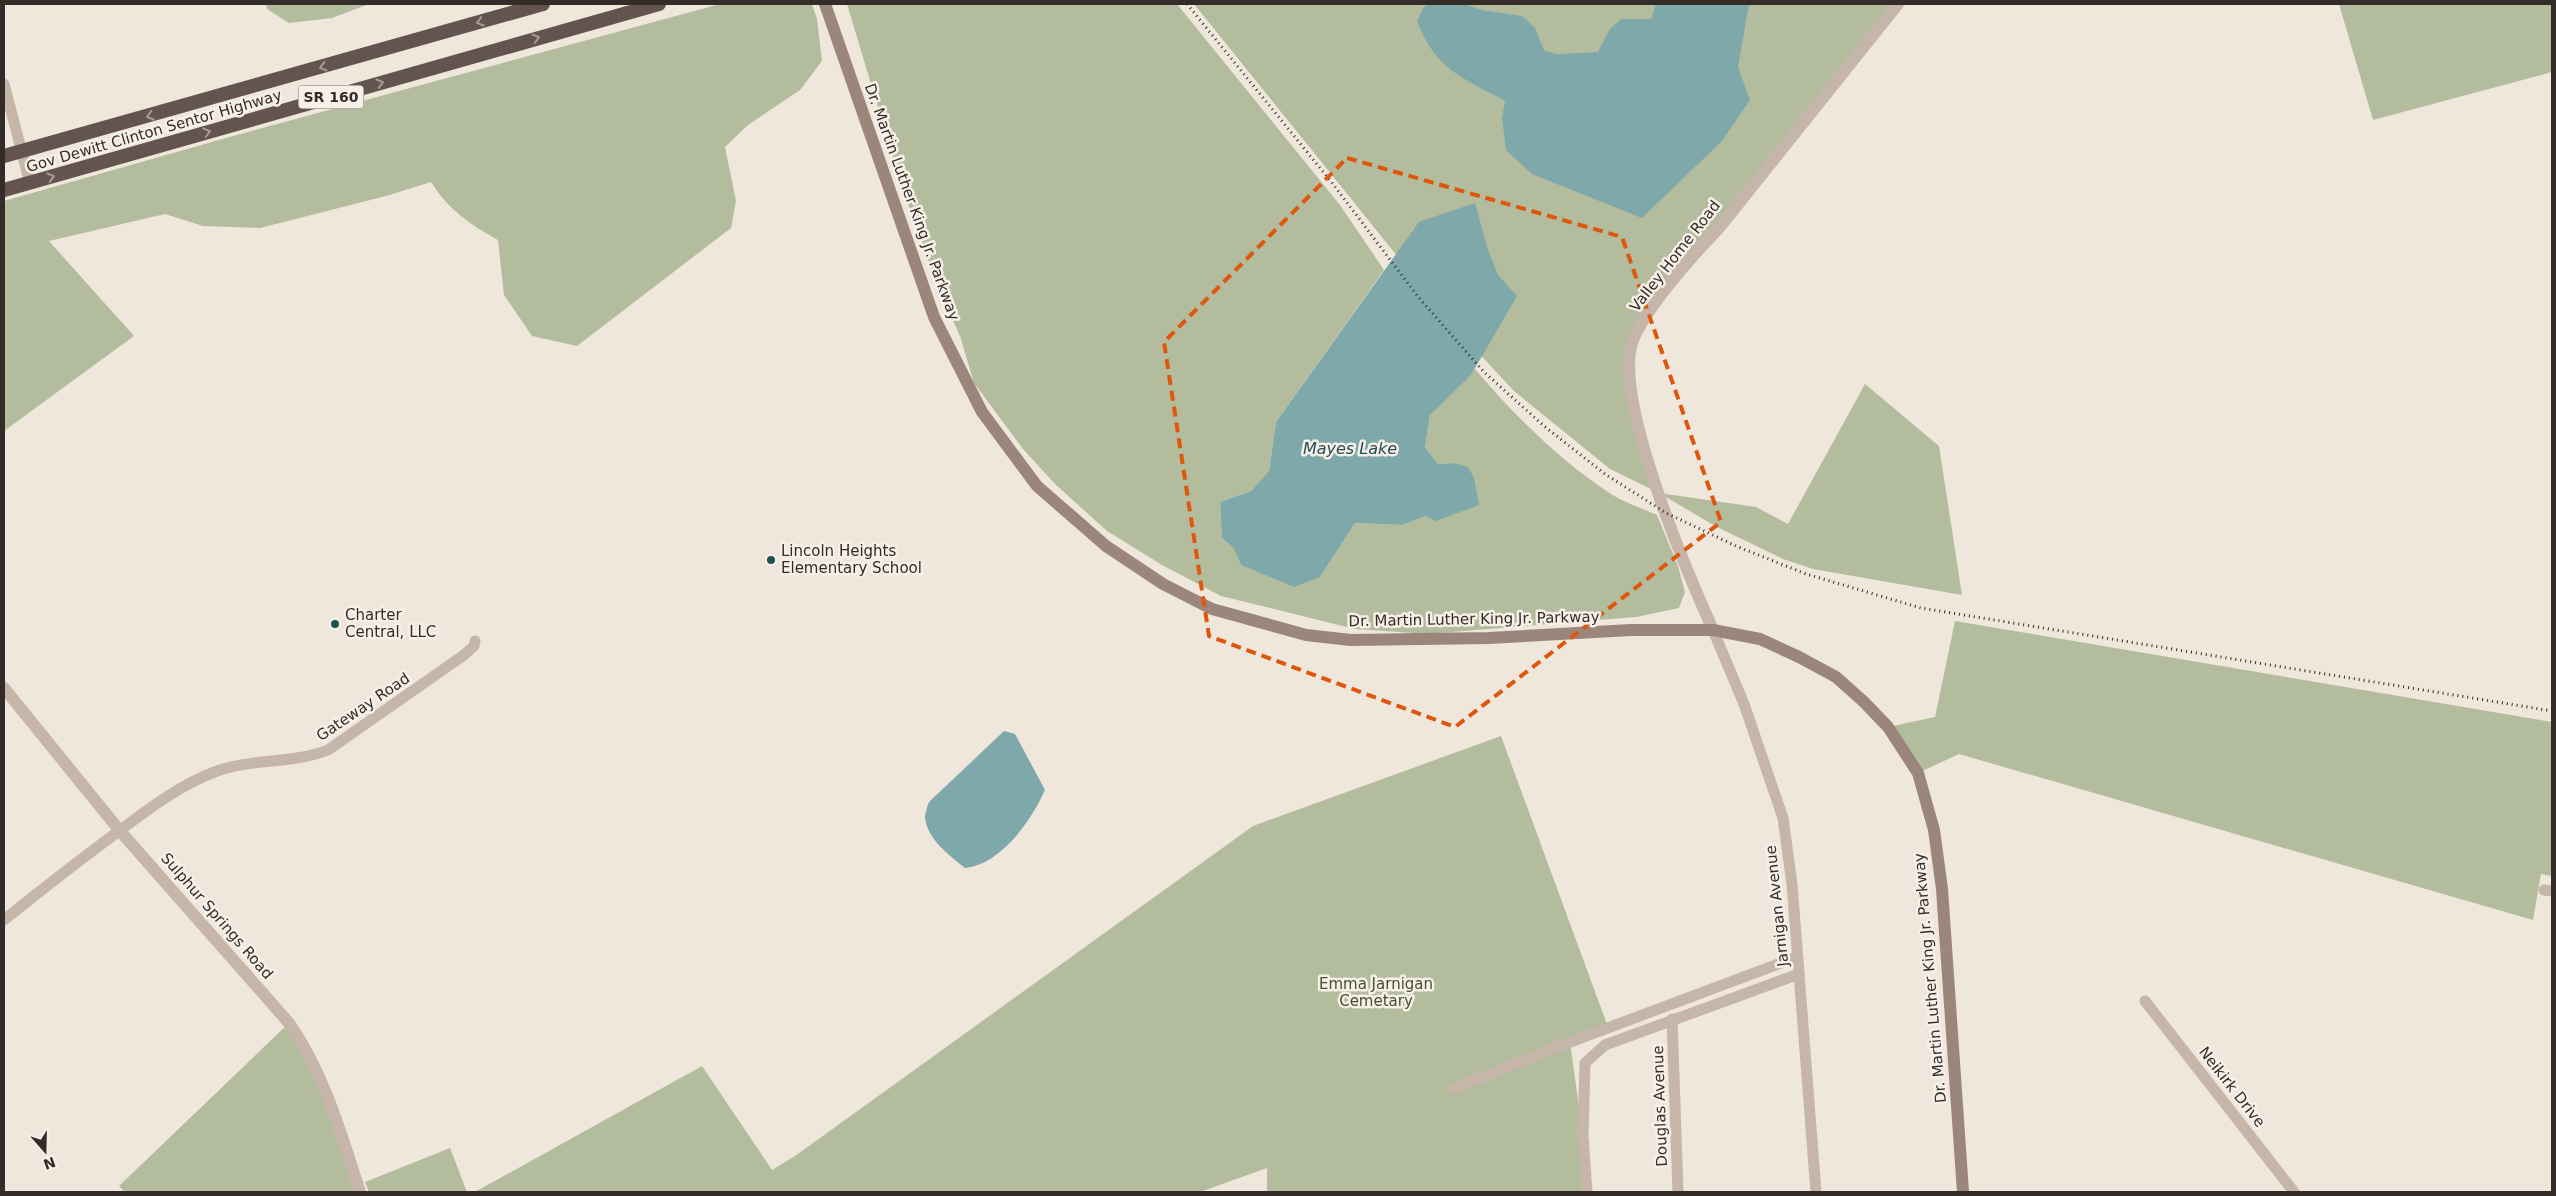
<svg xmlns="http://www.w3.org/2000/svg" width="2556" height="1196" viewBox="0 0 2556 1196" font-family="'DejaVu Sans',sans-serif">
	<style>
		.green { fill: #b3bd9d }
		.water { fill: #7ea8aa }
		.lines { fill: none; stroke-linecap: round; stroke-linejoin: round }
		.minor { stroke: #c6b6a9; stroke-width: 11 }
		.tertiary { stroke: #c6b6a9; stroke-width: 12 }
		.secondary { stroke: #9a867b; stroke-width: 12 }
		.trunk { stroke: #64544e; stroke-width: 14 }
		.rail { stroke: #342c28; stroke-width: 3; stroke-dasharray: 1 4; stroke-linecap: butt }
		.oneway { stroke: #a69a93 }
		.marked { fill: none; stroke: #df570d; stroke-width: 4; stroke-dasharray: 10 6; stroke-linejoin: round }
		.poi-dot { fill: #224f52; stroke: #f7f0e8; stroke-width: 2 }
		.labels { text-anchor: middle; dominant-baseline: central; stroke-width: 5; stroke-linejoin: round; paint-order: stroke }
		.shield { fill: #f7f0e8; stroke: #6e6762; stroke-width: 1 }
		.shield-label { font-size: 14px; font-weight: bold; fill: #342c28 }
		.street-label { font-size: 15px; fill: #342c28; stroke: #f7f0e8 }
		.poi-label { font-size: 15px; fill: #342c28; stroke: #f7f0e8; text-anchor: start }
		.park-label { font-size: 15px; fill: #44502e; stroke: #f7f0e8 }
		.water-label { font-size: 16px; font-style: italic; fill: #224f52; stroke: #f7f0e8 }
	</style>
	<rect width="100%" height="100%" fill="#efe6dc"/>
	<path class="green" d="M266 4H369L332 18 289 23 267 9Z
		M720 4H812L817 19 822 61 800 90 748 125 725 147 736 201 731 228 577 346 532 336 504 295 498 240C469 224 449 210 431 182L386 196 260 228 203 226 165 214 49 241 134 336 4 431V201L233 136Z
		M847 4H1177L1340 205 1384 270 1276 422 1269 471 1251 491 1220 502 1222 538 1234 549 1241 565 1320 577 1355 523 1402 525 1426 516 1454 463 1438 464 1425 447 1430 415 1475 369C1515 416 1559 460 1611 494 1625 503 1642 508 1657 515L1678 566 1685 592 1679 608 1636 617 1427 634 1355 629 1221 596 1162 565 1107 531 1055 484 1023 449 974 383 960 336 940 292 902 187Z
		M1194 4H1898L1636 333 1629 379 1659 493 1756 507 1788 524 1865 384 1939 446 1962 595 1813 569 1783 559 1715 526 1659 493 1610 469 1514 391 1456 329Z
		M2339 4H2552V72L2373 120Z
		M1955 621 2552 722V876L2541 874 2533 920 1959 754 1918 773 1888 727 1935 717Z
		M1501 736 1608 1027 1570 1042 1583 1136 1587 1192H1267V1168L1200 1192H475L702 1066 772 1170 795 1156 1253 826Z
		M289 1023 305 1046 360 1192H125L119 1186Z
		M450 1148 467 1192H369L365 1182Z"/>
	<path class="water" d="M1429 4H1464L1481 10 1522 16 1535 28 1544 50 1556 54 1598 52 1610 29 1621 19H1651L1656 4H1749L1738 67 1750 100 1722 141 1642 218 1532 174 1506 150 1502 118 1505 101C1463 78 1435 69 1417 21L1424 7Z
		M1475 203 1488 250 1498 275 1517 296 1471 375 1430 415 1425 447 1438 464 1454 463 1468 467 1474 478 1479 505 1436 521 1426 516 1402 525 1355 523 1320 577 1294 587 1241 565 1234 549 1222 538 1220 502 1251 491 1269 471 1276 422 1419 222Z
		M1004 731 1015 734 1045 790C1031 821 1001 864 965 868 949 855 928 840 925 818 925 814 927 807 929 802Z"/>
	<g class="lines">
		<path class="minor" d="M4 84 30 183
			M1713 630 1744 704 1783 818 1792 884 1816 1192
			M2544 890 2552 891
			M4 920C40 891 77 862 115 834 147 810 179 785 217 771 254 758 293 764 328 750L464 655 474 646 475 641
			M2145 1001 2294 1192
			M1672 1019 1678 1192
			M1453 1089 1549 1050 1797 957
			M1587 1192 1583 1136 1585 1063 1605 1045 1799 974"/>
		<path class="tertiary" d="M1713 630C1687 572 1614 402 1632 343 1643 310 1694 254 1719 228L1898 4
			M4 688 120 831 289 1023C324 1073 341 1134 360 1192"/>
		<path class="secondary" d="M825 4 934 317 982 412 1037 486 1106 546 1163 584 1212 609 1306 635 1351 640 1489 638 1631 630H1713L1760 639 1799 657 1836 677 1864 702 1888 727 1918 773 1934 830 1942 889 1963 1192"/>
		<path class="trunk" d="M4 156 543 4
			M4 190 659 4"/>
		<path class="rail" d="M1187 4 1333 184 1419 298 1484 372 1544 426 1605 474 1666 513 1736 546 1806 574 1921 608 2552 711"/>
	</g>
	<defs><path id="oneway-chevron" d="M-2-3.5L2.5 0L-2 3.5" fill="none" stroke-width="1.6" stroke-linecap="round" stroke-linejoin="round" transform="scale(1.25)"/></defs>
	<g class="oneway">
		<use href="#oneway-chevron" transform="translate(480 22) rotate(164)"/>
		<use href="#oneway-chevron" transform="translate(536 38) rotate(-16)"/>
		<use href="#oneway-chevron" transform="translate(323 67) rotate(164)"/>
		<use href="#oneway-chevron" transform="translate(380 83) rotate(-16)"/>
		<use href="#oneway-chevron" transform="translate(150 116) rotate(164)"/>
		<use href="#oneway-chevron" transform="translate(207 132) rotate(-16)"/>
		<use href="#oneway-chevron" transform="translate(51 177) rotate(-16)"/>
	</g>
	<path class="marked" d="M1347 158 1622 237 1721 522 1455 727 1209 636 1164 342Z"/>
	<g class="poi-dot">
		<circle cx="771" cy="560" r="5"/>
		<circle cx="335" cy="624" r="5"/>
	</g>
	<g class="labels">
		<rect class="shield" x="298.5" y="85.5" width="65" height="23" rx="4"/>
		<g class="shield-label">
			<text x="331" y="97">SR 160</text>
		</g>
		<g class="street-label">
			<text transform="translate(154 131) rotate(-16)">Gov Dewitt Clinton Sentor Highway</text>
			<text transform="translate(912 202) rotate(70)">Dr. Martin Luther King Jr. Parkway</text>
			<text transform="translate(1675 256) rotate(-52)">Valley Home Road</text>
			<text transform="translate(1474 619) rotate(-1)">Dr. Martin Luther King Jr. Parkway</text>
			<text transform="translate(363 707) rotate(-34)">Gateway Road</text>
			<text transform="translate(1777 906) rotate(-96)">Jarnigan Avenue</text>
			<text transform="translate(217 916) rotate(49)">Sulphur Springs Road</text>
			<text transform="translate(1930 978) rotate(-95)">Dr. Martin Luther King Jr. Parkway</text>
			<text transform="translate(2232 1087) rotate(52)">Neikirk Drive</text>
			<text transform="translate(1660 1106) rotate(-92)">Douglas Avenue</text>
		</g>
		<g class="poi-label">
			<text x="781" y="551">Lincoln Heights<tspan x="781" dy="17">Elementary School</tspan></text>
			<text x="345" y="615">Charter<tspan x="345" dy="17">Central, LLC</tspan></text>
		</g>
		<g class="park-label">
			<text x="1376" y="984">Emma Jarnigan<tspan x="1376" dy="17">Cemetary</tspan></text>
		</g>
		<g class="water-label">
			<text x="1350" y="448">Mayes Lake</text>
		</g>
	</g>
	<rect width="2556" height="1196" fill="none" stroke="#342c28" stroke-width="10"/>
	<g transform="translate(45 1151) rotate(160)" stroke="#f7f0e8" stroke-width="4" paint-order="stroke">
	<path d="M0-4L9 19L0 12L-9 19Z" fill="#342c28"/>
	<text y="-8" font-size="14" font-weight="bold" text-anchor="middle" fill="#342c28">N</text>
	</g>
</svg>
